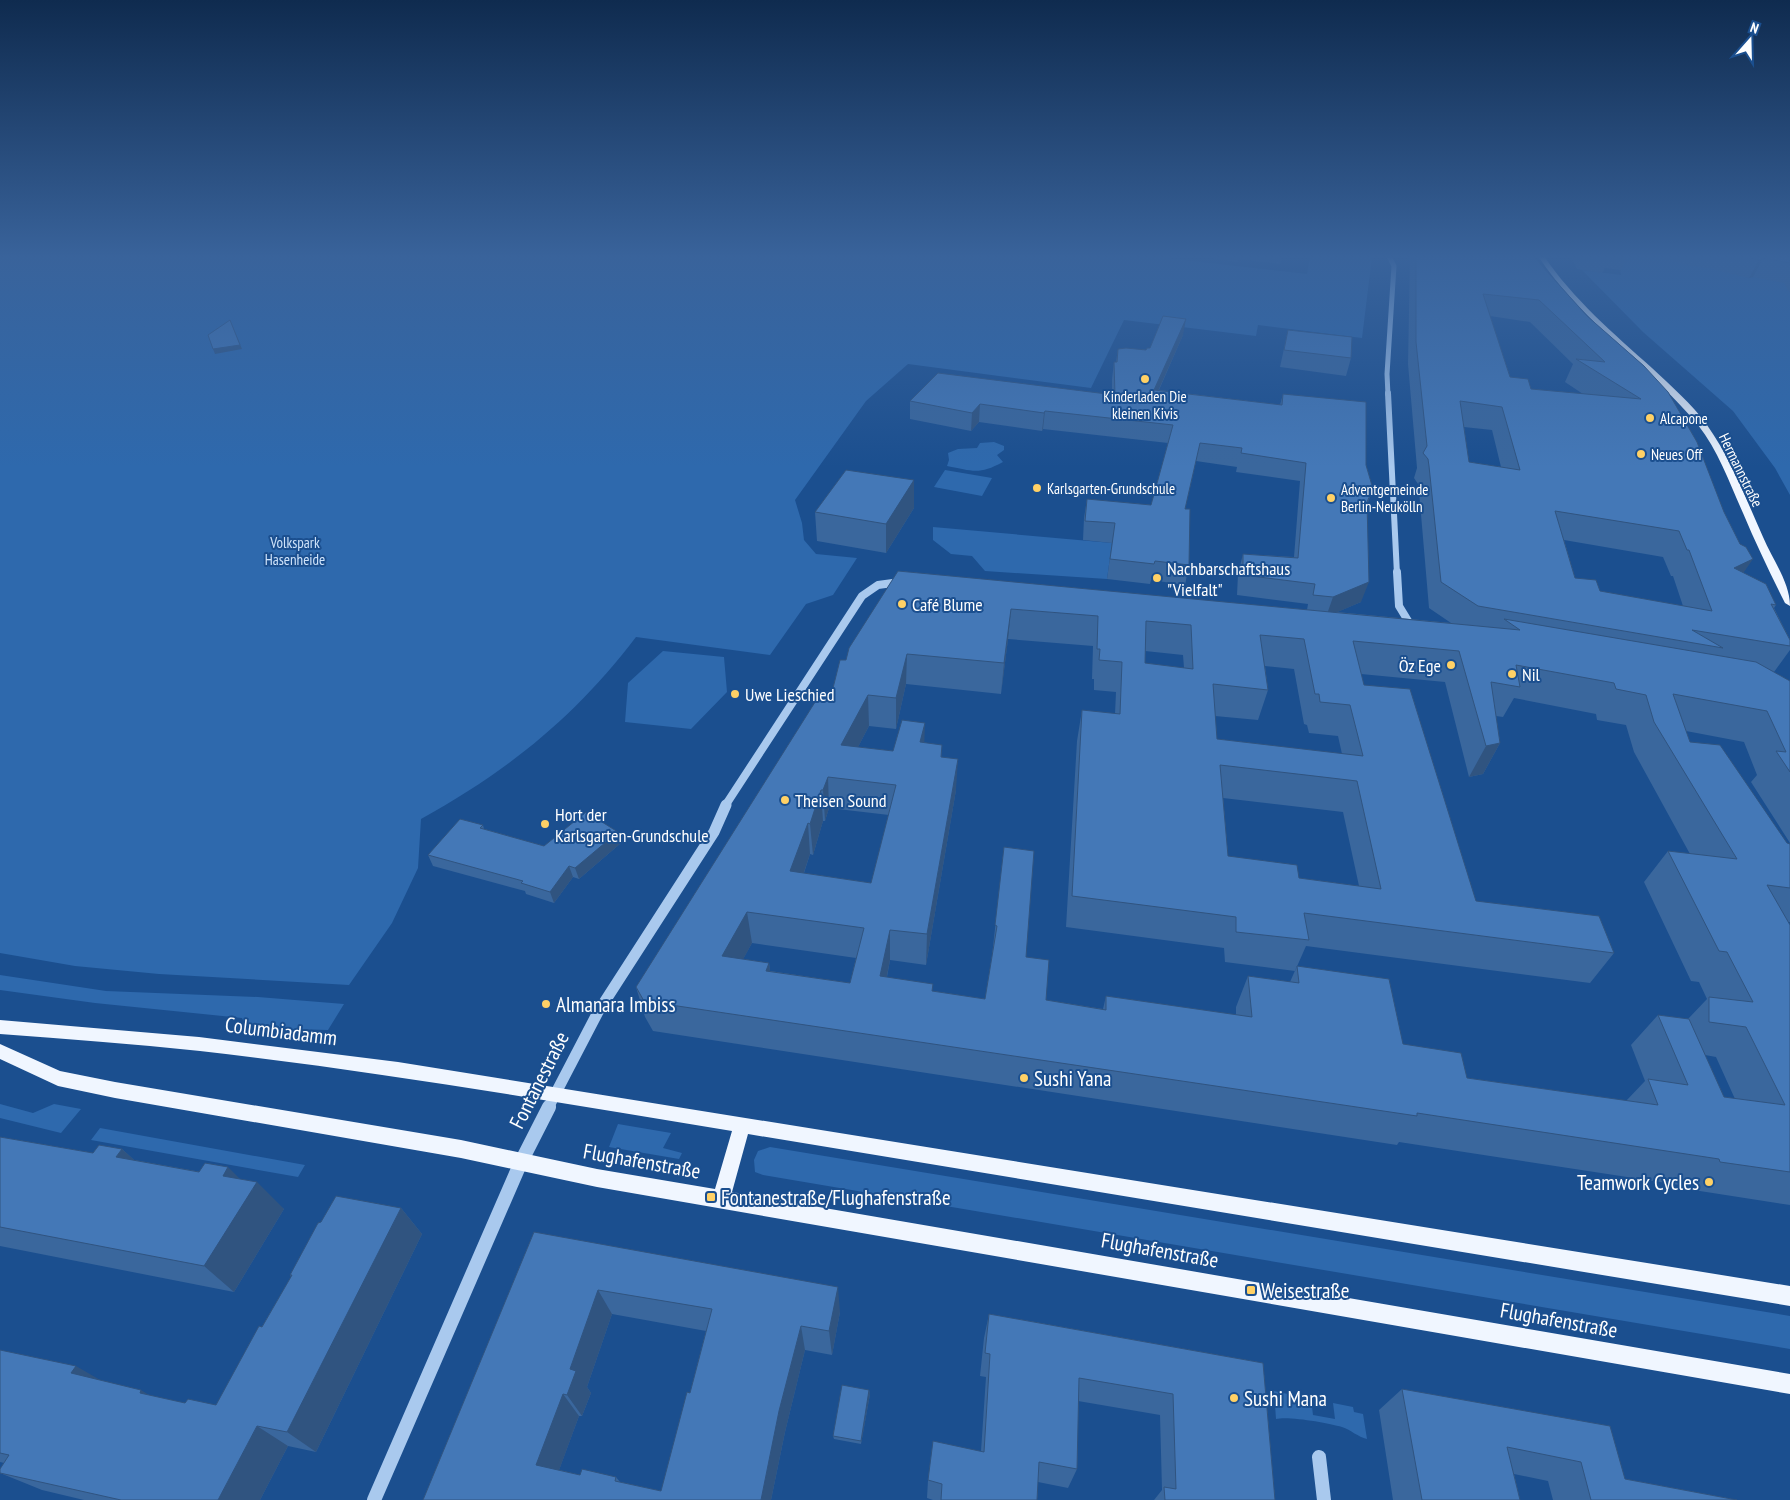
<svg xmlns="http://www.w3.org/2000/svg" width="1790" height="1500" viewBox="0 0 1790 1500" font-family="'PT Sans Narrow',sans-serif">
	<style>
		.green { fill: #2e69ad }
		.lines { fill: none; stroke-linecap: round; stroke-linejoin: round }
		.minor-far4 { stroke: #a9c9ee; stroke-width: 5 }
		.minor-far3 { stroke: #a9c9ee; stroke-width: 6 }
		.minor-far2 { stroke: #a9c9ee; stroke-width: 8 }
		.minor-far1 { stroke: #a9c9ee; stroke-width: 11 }
		.minor { stroke: #a9c9ee; stroke-width: 14 }
		.major { fill: #f0f6ff; fill-rule: evenodd }
		.wall { fill: #3a679d; fill-rule: evenodd }
		.shaded-wall { fill: #305480 }
		.building { fill: #4478b7; stroke: #305480; fill-rule: evenodd }
		.poi-dot { fill: #ffd166; stroke: #1b4f8f; stroke-width: 2 }
		.labels { text-anchor: middle; dominant-baseline: central; stroke-width: 4; stroke-linejoin: round; paint-order: stroke }
		.far-poi-label { font-size: 15px; fill: #fff; stroke: #1b4f8f; text-anchor: start }
		.far-street-label { font-size: 15px; fill: #fff; stroke: #1b4f8f }
		.far-park-label { font-size: 15px; fill: #cfe3fa; stroke: #1b4f8f }
		.poi-label { font-size: 18px; fill: #fff; stroke: #1b4f8f; text-anchor: start }
		.near-poi-label { font-size: 21px; fill: #fff; stroke: #1b4f8f; text-anchor: start }
		.near-street-label { font-size: 21px; fill: #fff; stroke: #1b4f8f }
	</style>
	<rect width="100%" height="100%" fill="#1b4f8f"/>
	<path class="green" d="M1148 256 1307 274 1310 257H1372L1362 338 1258 325 1256 336 1124 320 1091 388 908 364 866 401 795 500 802 523 804 540 816 554 857 558 833 595 806 604 770 655 636 637C575 717 508 771 421 819L418 868 392 923 349 985 159 974 75 966 0 953V257Z
		M1703 256 1782 277 1790 292V495L1775 468 1733 411 1643 332 1582 270 1621 275 1618 257Z
		M994 442 1004 446V450L997 455 1003 462C979 475 973 471 947 466L949 460 948 453 958 449 977 448 980 443Z
		M945 470 992 478 982 496 934 487Z
		M933 527 1112 543 1107 579 985 571 972 556 951 554 933 540Z
		M663 651 724 657 727 692 691 729 625 722 628 683Z
		M0 975 106 991 258 997 344 1004 328 1030C301 1028 275 1032 248 1030L242 1018 95 1003 0 990Z
		M54 1104 81 1109 61 1133 0 1118V1104L33 1113Z
		M618 1124 671 1133 663 1148 682 1153 679 1159 609 1147Z
		M100 1128 305 1165 298 1177 91 1140Z
		M770 1147 1790 1316V1349L763 1175 755 1172 754 1160 758 1151Z
		M1274 1391 1311 1399 1313 1415 1335 1419 1333 1403 1353 1407 1354 1412 1363 1414 1367 1439C1358 1437 1351 1430 1342 1427 1328 1423 1289 1416 1276 1419Z"/>
	<g class="lines">
		<path class="minor-far4" d="M1388 395 1387 374 1394 266 1389 256"/>
		<path class="minor-far3" d="M1388 393 1397 574"/>
		<path class="minor-far2" d="M1397 572 1399 606 1413 629
			M725 806 862 596 878 585 900 582"/>
		<path class="minor-far1" d="M548 1108 598 1012 714 832 726 805"/>
		<path class="minor" d="M1319 1457 1324 1500
			M374 1500 521 1162 549 1107"/>
		<path class="major" d="M1538 256H1544C1573 299 1614 334 1652 368 1671 386 1692 404 1707 425 1731 459 1746 499 1763 537 1772 559 1790 582 1790 606L1785 603C1770 573 1756 544 1743 513 1730 484 1718 450 1698 425 1649 366 1581 321 1538 256Z
			M0 1020 199 1037 398 1062 1790 1286V1306L748 1134 732 1192 1790 1374V1394L597 1187 461 1158 115 1098 58 1086 0 1059V1044L60 1071 115 1082 461 1140 597 1169 715 1189 732 1131C555 1102 378 1071 200 1051 133 1044 67 1039 0 1034Z"/>
	</g>
	<path class="wall" d="M1197 256H1283L1280 264 1239 259 1238 262Z
		M1410 256H1533L1587 316 1644 366 1743 573 1776 605 1774 608 1790 640V650L1774 672 1790 681V843L1751 782 1757 775 1744 742 1686 731 1690 742 1787 843 1790 844V922H1788L1790 925V1205L1687 1189 1686 1186 1399 1142 1397 1145 653 1031 645 1017 636 987 832 692 846 660 898 571 1307 610 1308 604 1237 595 1238 574 1243 554 1294 557 1300 481 1236 472 1237 467 1196 461 1185 509 1189 565 1185 585 1151 580 1150 584 1107 579 1112 543 1083 540 1084 518 1087 499 1151 505 1168 443 1043 429 1042 431 979 422 971 431 910 419V401L1112 395V379L1114 362H1116L1118 349 1146 350 1183 335 1159 390 1280 405 1283 394 1366 465 1373 489 1367 505 1361 602 1337 612 1451 623 1429 608 1419 491 1418 484 1414 478 1417 468 1408 364ZM1490 316 1530 322 1573 364 1565 382 1583 394 1531 389 1510 377ZM1464 427 1492 430 1501 467 1469 462ZM1564 540 1663 557 1671 576H1673L1683 606 1600 591 1575 578ZM1008 639 1093 646 1092 679H1094V690L1116 692 1115 714 1082 710 1077 741 1066 927 1224 948 1225 962 1295 971 1306 946 1590 983 1614 953 1476 901 1364 685 1361 674 1445 682 1469 777 1483 774 1500 743 1496 716 1503 717 1514 698 1596 714 1597 720 1626 725 1634 752 1690 854 1668 851 1644 882 1691 981 1699 982 1707 999 1688 1019 1658 1015 1631 1045 1645 1081 1626 1101 1467 1078 1403 1044 1297 966 1290 982 1248 976 1236 1007V1015L1106 996 1103 1009 1046 1000 1026 957 1004 847 992 956 985 999 933 991 887 977 890 960 926 965 956 790 942 757 924 743 893 751 858 747 869 726 896 729 906 684 1001 694ZM1145 651 1183 655 1184 668 1145 663ZM1265 666 1294 669 1304 724 1307 725 1309 733 1338 736 1342 754 1217 739 1215 716 1258 720 1268 690ZM1223 798 1343 812 1359 886 1299 878 1228 856ZM829 808 889 815 871 883 804 873 810 854 813 855 823 821H825ZM752 943 856 958 850 983 770 971 769 963 743 959ZM1705 1055 1716 1057 1735 1099 1724 1097Z
		M1571 256H1627L1621 270 1605 268 1602 273 1577 269Z
		M1656 256H1790V293L1784 283 1753 277 1749 278 1708 268 1691 266Z
		M1288 330 1351 358 1346 376 1280 367Z
		M914 508 886 553 817 541 815 512Z
		M483 825 484 829 544 846 621 843 579 879 573 877 554 903 526 894 525 891 433 866 428 855Z
		M0 1137 93 1153 122 1149 134 1160 240 1179 284 1209 234 1292 0 1246Z
		M401 1208 422 1234 316 1452 288 1446 260 1500H84L42 1490 0 1473V1469L4 1463 0 1462V1350L150 1396 185 1403 216 1405 291 1277 290 1275Z
		M534 1232 840 1312 832 1355 805 1350 785 1432 771 1500H423ZM612 1314 706 1331 690 1393 661 1491 620 1482 616 1477 580 1475 559 1470 579 1416H582L591 1393 587 1387Z
		M989 1314 1263 1363 1275 1500H1154L1162 1490 1160 1415 1078 1401 1077 1469 1068 1488 1038 1482 1037 1500H933L927 1498 928 1480 981 1451 986 1377 980 1376 984 1338Z
		M1402 1389 1625 1479 1737 1500H1553L1548 1481 1514 1474 1520 1500H1393L1379 1410Z
		M869 1390 870 1394 861 1444 834 1439 833 1436Z"/>
	<path class="shaded-wall" d="M1763 258 1753 277 1749 278 1759 260Z
		M1186 319 1183 335 1151 407 1154 390Z
		M230 320 242 349 215 354 213 349Z
		M980 404 979 422 971 431 972 413Z
		M1045 411 1043 429 1042 431 1044 413Z
		M914 480V508L886 553V524Z
		M1753 559 1735 585 1734 568Z
		M1369 582 1361 602 1326 617 1333 597Z
		M1011 609 1008 639 1001 694 1004 663Z
		M907 654 906 684 896 729V698Z
		M868 695 869 726 843 776 841 745Z
		M925 723 924 753 920 742Z
		M1500 743 1483 774 1469 777 1486 746Z
		M958 759 956 790 926 965 927 934Z
		M828 777 829 808 825 821 823 790Z
		M821 790 823 821 813 855 810 824Z
		M808 823 810 854 794 902 790 871Z
		M618 832 621 843 579 879 575 868Z
		M569 866 573 877 554 903 550 892Z
		M747 912 752 943 728 987 722 956Z
		M890 930V960L881 1006 880 976Z
		M769 963 773 993 766 971Z
		M122 1149 153 1177 116 1157Z
		M228 1167 252 1191 257 1182 284 1209 234 1292 204 1266 223 1176Z
		M401 1208 422 1234 316 1452 287 1432Z
		M838 1287 840 1312 832 1355 829 1331Z
		M598 1290 612 1314 587 1387 591 1393 582 1416 567 1395 570 1369Z
		M801 1326 805 1350 785 1432 771 1500H761L779 1411Z
		M76 1366 114 1388 71 1373Z
		M141 1390 177 1412 140 1393Z
		M869 1390 870 1394 861 1444V1441Z
		M563 1394 579 1416 554 1484 536 1465Z
		M257 1426 288 1446 260 1500H218Z"/>
	<path class="building" d="M1416 256H1533L1587 316 1644 366 1668 392 1697 442 1724 512 1740 544 1746 547 1753 559 1734 568 1766 584 1776 605 1771 604 1790 640V646L1692 630 1723 648 1478 606 1441 582 1429 466 1428 459 1423 453 1427 446 1416 342ZM1483 294 1539 300 1605 362 1576 359 1641 399 1531 389 1528 379 1510 377ZM1460 401 1502 407 1520 470 1469 462ZM1555 511 1679 531 1687 550H1689L1712 611 1600 591 1596 580 1575 578Z
		M1745 256H1790V263L1763 258 1759 260Z
		M1163 316 1186 319 1154 390 1282 405 1283 394 1366 402V465L1373 489 1367 502 1369 582 1333 597 1313 595 1315 584 1243 575V554L1298 558 1306 463 1241 453 1242 448 1200 443 1185 509H1190L1189 565 1155 561 1154 564 1110 559 1115 523 1085 521 1087 499 1151 505 1173 425 1045 411 1044 413 980 404 972 413 910 401 938 373 1115 395 1114 362H1117L1118 349 1126 348 1146 350 1147 348H1150Z
		M230 320 240 345 213 349 208 335Z
		M1288 330 1352 337 1351 358 1284 350Z
		M846 470 914 480 886 524 815 512Z
		M898 571 1520 630 1504 619 1756 662 1790 681V772L1776 751 1786 752 1767 711 1673 694 1690 742 1720 745 1787 843 1790 844V888L1767 885 1790 925V1172L1720 1162 1719 1159 1417 1113V1116L644 1001 636 987 822 691 832 692 840 660H846L849 648ZM1011 609 1098 616 1097 649H1100L1099 660 1122 662 1120 714 1082 710 1072 896 1236 917V932L1309 940 1304 913 1614 953 1599 916 1476 901 1410 689 1364 685 1353 641 1459 651 1486 746 1500 743 1491 682 1520 687 1516 665 1614 683 1616 689 1646 695 1654 722 1737 859 1668 851 1719 951 1727 952 1753 1002 1709 997V1022L1746 1027 1785 1105 1724 1097 1689 1019 1658 1015 1688 1085 1648 1079 1658 1105 1467 1078 1461 1053 1403 1044 1389 979 1297 966 1299 983 1248 976 1252 1017 1106 996V1010L1046 1000 1049 960 1026 957 1034 851 1004 847 995 925 997 926 985 999 932 991 933 984 880 976 890 930 927 934 958 759 941 757 942 745 920 742 925 723 902 720 893 751 841 745 868 695 896 698 907 654 1004 663ZM1146 621 1191 625 1193 669 1145 663ZM1260 635 1304 639 1315 694H1319L1320 702 1350 705 1363 756 1217 739 1213 684 1268 690ZM1220 765 1357 781 1381 889 1299 878 1297 865 1228 856ZM828 777 896 785 871 883 790 871 808 823 810 824 821 790H823ZM747 912 864 928 850 983 766 971 769 963 722 956Z
		M586 812 618 832 575 868 569 866 550 892 521 883 523 881 428 855 460 819 483 825 480 828 544 846Z
		M0 1137 93 1153 99 1145 122 1149 116 1157 199 1172 205 1163 228 1167 223 1176 257 1182 204 1266 0 1227Z
		M336 1196 401 1208 287 1432 257 1426 218 1500H121L0 1473V1469L9 1455 0 1453V1350L76 1366 71 1373 141 1390 140 1393 185 1403 188 1399 216 1405 259 1326 262 1327 292 1275H290L318 1223 321 1222Z
		M534 1232 838 1287 829 1331 801 1326 779 1411 761 1500H423ZM598 1290 712 1309 690 1393 687 1392 661 1491 615 1481 616 1477 582 1469 580 1475 536 1465 563 1394 567 1395 576 1371 570 1369Z
		M989 1314 1263 1363 1275 1500H1165L1164 1487 1176 1489 1173 1394 1079 1378 1077 1469 1039 1462 1037 1500H941L942 1484 928 1480 933 1441 984 1452 990 1354 985 1353Z
		M842 1385 869 1390 861 1441 833 1436Z
		M1402 1389 1610 1426 1625 1479 1737 1500H1591L1581 1462 1507 1447 1520 1500H1422Z"/>
	<linearGradient id="sky" x2="0" y2="1"><stop stop-color="#0f2b4f"/><stop offset="0.55" stop-color="#39639b"/><stop offset="1" stop-color="#39639b" stop-opacity="0"/></linearGradient>
	<rect width="1790" height="467" fill="url(#sky)"/>
	<g class="poi-dot">
		<circle cx="1145" cy="379" r="5"/>
		<circle cx="1650" cy="418" r="5"/>
		<circle cx="1641" cy="454" r="5"/>
		<circle cx="1037" cy="488" r="5"/>
		<circle cx="1331" cy="498" r="5"/>
		<circle cx="1157" cy="578" r="5"/>
		<circle cx="902" cy="604" r="5"/>
		<circle cx="1451" cy="665" r="5"/>
		<circle cx="1512" cy="674" r="5"/>
		<circle cx="735" cy="694" r="5"/>
		<circle cx="785" cy="800" r="5"/>
		<circle cx="545" cy="824" r="5"/>
		<circle cx="546" cy="1004" r="5"/>
		<circle cx="1024" cy="1078" r="5"/>
		<circle cx="1709" cy="1182" r="5"/>
		<rect x="706" y="1192" width="10" height="10" rx="2.5"/>
		<rect x="1246" y="1285" width="10" height="10" rx="2.5"/>
		<circle cx="1234" cy="1398" r="5"/>
	</g>
	<g class="labels">
		<g class="far-poi-label">
			<text x="1145" y="396" text-anchor="middle">Kinderladen Die<tspan x="1145" dy="17">kleinen Kivis</tspan></text>
			<text x="1660" y="418">Alcapone</text>
			<text x="1651" y="454">Neues Off</text>
			<text x="1047" y="488">Karlsgarten-Grundschule</text>
			<text x="1341" y="489">Adventgemeinde<tspan x="1341" dy="17">Berlin-Neukölln</tspan></text>
		</g>
		<g class="far-street-label">
			<text transform="translate(1741 470) rotate(64)">Hermannstraße</text>
		</g>
		<g class="far-park-label">
			<text x="295" y="542">Volkspark<tspan x="295" dy="17">Hasenheide</tspan></text>
		</g>
		<g class="poi-label">
			<text x="1167" y="568">Nachbarschaftshaus<tspan x="1167" dy="21">"Vielfalt"</tspan></text>
			<text x="912" y="604">Café Blume</text>
			<text x="1441" y="665" text-anchor="end">Öz Ege</text>
			<text x="1522" y="674">Nil</text>
			<text x="745" y="694">Uwe Lieschied</text>
			<text x="795" y="800">Theisen Sound</text>
			<text x="555" y="814">Hort der<tspan x="555" dy="21">Karlsgarten-Grundschule</tspan></text>
		</g>
		<g class="near-poi-label">
			<text x="556" y="1004">Almanara Imbiss</text>
			<text x="1034" y="1078">Sushi Yana</text>
			<text x="1699" y="1182" text-anchor="end">Teamwork Cycles</text>
			<text x="721" y="1197">Fontanestraße/Flughafenstraße</text>
			<text x="1261" y="1290">Weisestraße</text>
			<text x="1244" y="1398">Sushi Mana</text>
		</g>
		<g class="near-street-label">
			<text transform="translate(281 1031) rotate(7)">Columbiadamm</text>
			<text transform="translate(539 1080) rotate(-63)">Fontanestraße</text>
			<text transform="translate(642 1161) rotate(10)">Flughafenstraße</text>
			<text transform="translate(1160 1250) rotate(10)">Flughafenstraße</text>
			<text transform="translate(1559 1320) rotate(10)">Flughafenstraße</text>
		</g>
	</g>
	<g transform="translate(1750 40) rotate(20)" stroke="#1b4f8f" stroke-width="4" paint-order="stroke">
	<path d="M0-4L9 19L0 12L-9 19Z" fill="#ffffff"/>
	<text y="-8" font-size="14" font-weight="bold" text-anchor="middle" fill="#ffffff">N</text>
	</g>
</svg>
